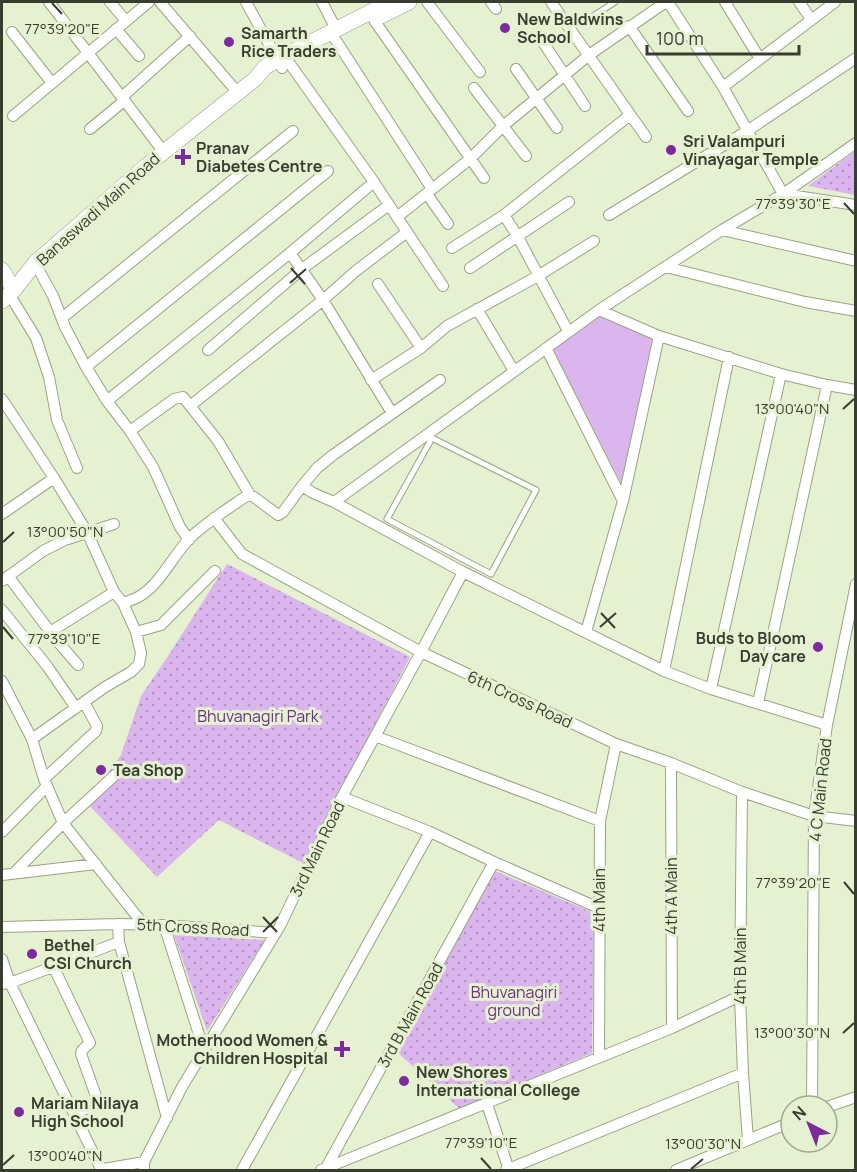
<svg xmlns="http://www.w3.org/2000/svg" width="857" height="1172" viewBox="0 0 857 1172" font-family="Manrope,sans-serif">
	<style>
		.grass { fill: #dbb5ee }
		.park { fill: url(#park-dots) }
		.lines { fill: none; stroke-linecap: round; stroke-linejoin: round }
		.lane-casing { stroke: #99a385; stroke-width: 7 }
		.street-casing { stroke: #99a385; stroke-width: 12 }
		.secondary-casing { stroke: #99a385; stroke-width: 16 }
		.lane { stroke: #fff; stroke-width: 5 }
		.street { stroke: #fff; stroke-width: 10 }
		.secondary { stroke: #fff; stroke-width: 15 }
		.ticks { fill: none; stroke: #393d30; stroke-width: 2 }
		.poi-dot { fill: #7b2c9c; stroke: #e5f1d0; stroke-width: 2 }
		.labels { text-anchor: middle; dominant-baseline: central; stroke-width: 6; stroke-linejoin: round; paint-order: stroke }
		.poi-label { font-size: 16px; font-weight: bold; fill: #393d30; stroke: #e5f1d0; text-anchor: start }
		.street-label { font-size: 16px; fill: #393d30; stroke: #e5f1d0 }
		.park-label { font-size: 16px; fill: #6c3087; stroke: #e5f1d0 }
		.ticks-label { font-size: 15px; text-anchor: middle; fill: #393d30; stroke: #e5f1d0; stroke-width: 6; stroke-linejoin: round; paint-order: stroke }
	</style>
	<defs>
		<pattern id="park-dots" width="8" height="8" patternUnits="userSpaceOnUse" patternTransform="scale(1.5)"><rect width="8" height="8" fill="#dbb5ee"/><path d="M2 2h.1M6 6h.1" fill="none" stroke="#b394c1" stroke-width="1.8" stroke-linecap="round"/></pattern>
	</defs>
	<rect width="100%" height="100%" fill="#e5f1d0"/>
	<path class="grass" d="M598 315 653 339 622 485 553 350Z"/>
	<path class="park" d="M855 151V195L808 186Z
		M227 564 410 657 303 863 219 820 157 877 87 803 121 755 141 696 168 656Z
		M493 870 594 913 592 1053 460 1109 397 1052Z
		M174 935 265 940 207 1031Z"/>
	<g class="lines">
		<defs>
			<path id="lane" d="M587 20 615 2
				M428 435 432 438 536 490 491 574 387 519 432 438"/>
			<path id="street" d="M49 2 163 151
				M110 2 126 21
				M160 2 238 93
				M246 2 282 68
				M322 2 336 29
				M427 2 480 72
				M491 2 496 9
				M551 2 646 137
				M668 2 723 87 783 194 856 205
				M725 2 760 59
				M799 2 811 19
				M374 20 484 178
				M629 26 688 111
				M116 29 139 56
				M12 32 52 83
				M539 36 585 106
				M335 39 432 189
				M290 64 374 182 397 217 470 159 503 126 589 55 666 2
				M516 69 557 128
				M723 87 835 2
				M474 88 526 156
				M122 97 190 36
				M13 116 149 2
				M90 129 124 101
				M427 194 448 224
				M609 215 747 131 856 58
				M397 217 443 286
				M722 230 856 261
				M452 248 504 215
				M290 253 323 300 392 413
				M35 263 53 296 65 327 86 367 107 401 130 431 153 467 180 527 189 540
				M666 267 805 302 856 311
				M470 268 569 202
				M378 284 421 348
				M9 294 36 338 49 377 57 420 77 468
				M477 309 514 371
				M599 310 659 336 781 374 827 385 856 390
				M62 318 293 131
				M568 331 518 237 504 215 630 115
				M546 348 623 501
				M208 350 302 269 389 205
				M86 367 328 171
				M371 380 421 348 447 326 538 276 594 241
				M2 399 54 478 87 532 114 592 123 603 136 632 141 653 139 664 131 672 105 687 32 739
				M107 401 290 253 374 182
				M190 406 323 300 357 270 407 232
				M130 431 174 399 183 397 218 441 250 495
				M302 486 317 468 333 455 440 380
				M334 502 599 310 722 230 783 194 856 143
				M2 514 54 478
				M214 518 242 554 421 652 616 744 671 763 742 792 814 816 856 821
				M8 576 58 642 78 665
				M2 581 43 551 65 540 114 524
				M123 603C129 601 135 599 140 596 161 583 172 557 189 539 205 523 226 510 245 497L250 495 254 497 278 515 283 512 302 486 313 493 334 502 463 572 664 671 711 689 827 725
				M2 610 47 666 76 708
				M50 632 114 592
				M136 632 161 625 215 571
				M586 632 623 501 659 336
				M664 671 729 357
				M2 681 32 739 44 779 63 823 143 924
				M711 689 781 374
				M758 703 827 385
				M375 736 600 821
				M671 763 672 1028
				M44 779 96 731 97 726 84 702
				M742 792 740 996 743 1073 748 1140
				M342 797 430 832 494 862 599 908
				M2 832 47 786
				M14 873 63 823 115 775
				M2 875 96 864
				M164 925 204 1050
				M2 927 118 924 164 925 276 933
				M119 942 167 1118
				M2 959 10 983 100 1167 104 1169 144 1162
				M53 966 90 1043 82 1050 81 1054 96 1096C98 1107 82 1110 74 1114
				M2 984 10 983 119 942 118 924
				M599 1057 600 821 616 744
				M487 1104 509 1170
				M812 1106 814 816 827 725 856 584
				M827 1107 856 1097
				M326 1168 494 862
				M144 1170V1162L182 1087 280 926 342 797 421 652 463 572
				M242 1170 430 832
				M321 1170 672 1028 740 996
				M506 1170 743 1073
				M676 1170 791 1122"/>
			<path id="secondary" d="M381 16 409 2
				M2 270 14 290
				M2 301 14 290 35 263 145 167 255 79 265 67 288 54 390 2"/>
		</defs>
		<use href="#lane" class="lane-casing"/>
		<use href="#street" class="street-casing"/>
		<use href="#secondary" class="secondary-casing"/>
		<use href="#lane" class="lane"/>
		<use href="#street" class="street"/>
		<use href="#secondary" class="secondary"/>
	</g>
	<path class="ticks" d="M52 3 62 14M844 203 854 214M291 268 305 284M290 283 306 269M843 409 854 399M3 542 14 532M601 613 615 628M3 627 13 639M600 627 616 613M844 882 854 894M263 917 277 932M263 932 278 917M843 1033 854 1023M481 1158 491 1169M3 1165 14 1155M691 1169 703 1159"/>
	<g class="poi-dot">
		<circle cx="505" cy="28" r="6"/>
		<circle cx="229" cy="42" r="6"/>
		<circle cx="671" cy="150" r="6"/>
		<path d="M180 148h6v6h6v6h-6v6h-6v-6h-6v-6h6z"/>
		<circle cx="818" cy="647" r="6"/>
		<circle cx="101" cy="770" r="6"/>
		<circle cx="32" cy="954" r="6"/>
		<path d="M339 1040h6v6h6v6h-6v6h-6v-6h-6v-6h6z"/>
		<circle cx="404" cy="1081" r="6"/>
		<circle cx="19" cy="1112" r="6"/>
	</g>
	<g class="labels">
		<g class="poi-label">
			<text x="517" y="19">New Baldwins<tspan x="517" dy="18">School</tspan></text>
			<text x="241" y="33">Samarth<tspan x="241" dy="18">Rice Traders</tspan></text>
			<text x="683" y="141">Sri Valampuri<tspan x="683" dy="18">Vinayagar Temple</tspan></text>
			<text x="196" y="148">Pranav<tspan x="196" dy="18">Diabetes Centre</tspan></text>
			<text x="806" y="638" text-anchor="end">Buds to Bloom<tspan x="806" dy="18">Day care</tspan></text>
			<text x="113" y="770">Tea Shop</text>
			<text x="44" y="945">Bethel<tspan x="44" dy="18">CSI Church</tspan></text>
			<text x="328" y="1040" text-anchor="end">Motherhood Women &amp;<tspan x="328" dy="18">Children Hospital</tspan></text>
			<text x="416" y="1072">New Shores<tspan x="416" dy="18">International College</tspan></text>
			<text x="31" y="1103">Mariam Nilaya<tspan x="31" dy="18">High School</tspan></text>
		</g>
		<g class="street-label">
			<text transform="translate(98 209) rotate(-42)">Banaswadi Main Road</text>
			<text transform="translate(520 699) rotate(25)">6th Cross Road</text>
			<text transform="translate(820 790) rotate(-84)">4 C Main Road</text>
			<text transform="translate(317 849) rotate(-64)">3rd Main Road</text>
			<text transform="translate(671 896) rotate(-90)">4th A Main</text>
			<text transform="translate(599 900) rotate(-90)">4th Main</text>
			<text transform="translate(193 927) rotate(3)">5th Cross Road</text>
			<text transform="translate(740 966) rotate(-90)">4th B Main</text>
			<text transform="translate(410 1015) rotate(-61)">3rd B Main Road</text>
		</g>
		<g class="park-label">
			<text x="258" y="716">Bhuvanagiri Park</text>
			<text x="514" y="992">Bhuvanagiri<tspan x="514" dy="18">ground</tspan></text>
		</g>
	</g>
	<g class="ticks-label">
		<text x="62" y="34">77°39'20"E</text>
		<text x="793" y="209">77°39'30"E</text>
		<text x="792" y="414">13°00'40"N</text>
		<text x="65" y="537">13°00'50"N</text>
		<text x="64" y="644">77°39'10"E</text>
		<text x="793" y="888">77°39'20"E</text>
		<text x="792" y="1038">13°00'30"N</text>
		<text x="481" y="1148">77°39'10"E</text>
		<text x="703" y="1149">13°00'30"N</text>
		<text x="65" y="1161">13°00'40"N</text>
	</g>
	<rect width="857" height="1172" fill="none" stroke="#393d30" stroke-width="6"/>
	<g transform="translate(809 1124) rotate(318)"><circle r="28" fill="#e5f1d0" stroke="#a0a990" stroke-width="1.5"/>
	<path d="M0-4.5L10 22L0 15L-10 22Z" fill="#7b2c9c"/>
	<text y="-9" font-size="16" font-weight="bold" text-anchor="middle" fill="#393d30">N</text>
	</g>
	<path d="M647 45v9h152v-9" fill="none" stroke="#393d30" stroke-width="3"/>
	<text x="656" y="45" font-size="18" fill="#393d30" stroke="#e5f1d0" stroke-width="4.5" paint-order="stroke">100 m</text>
</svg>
